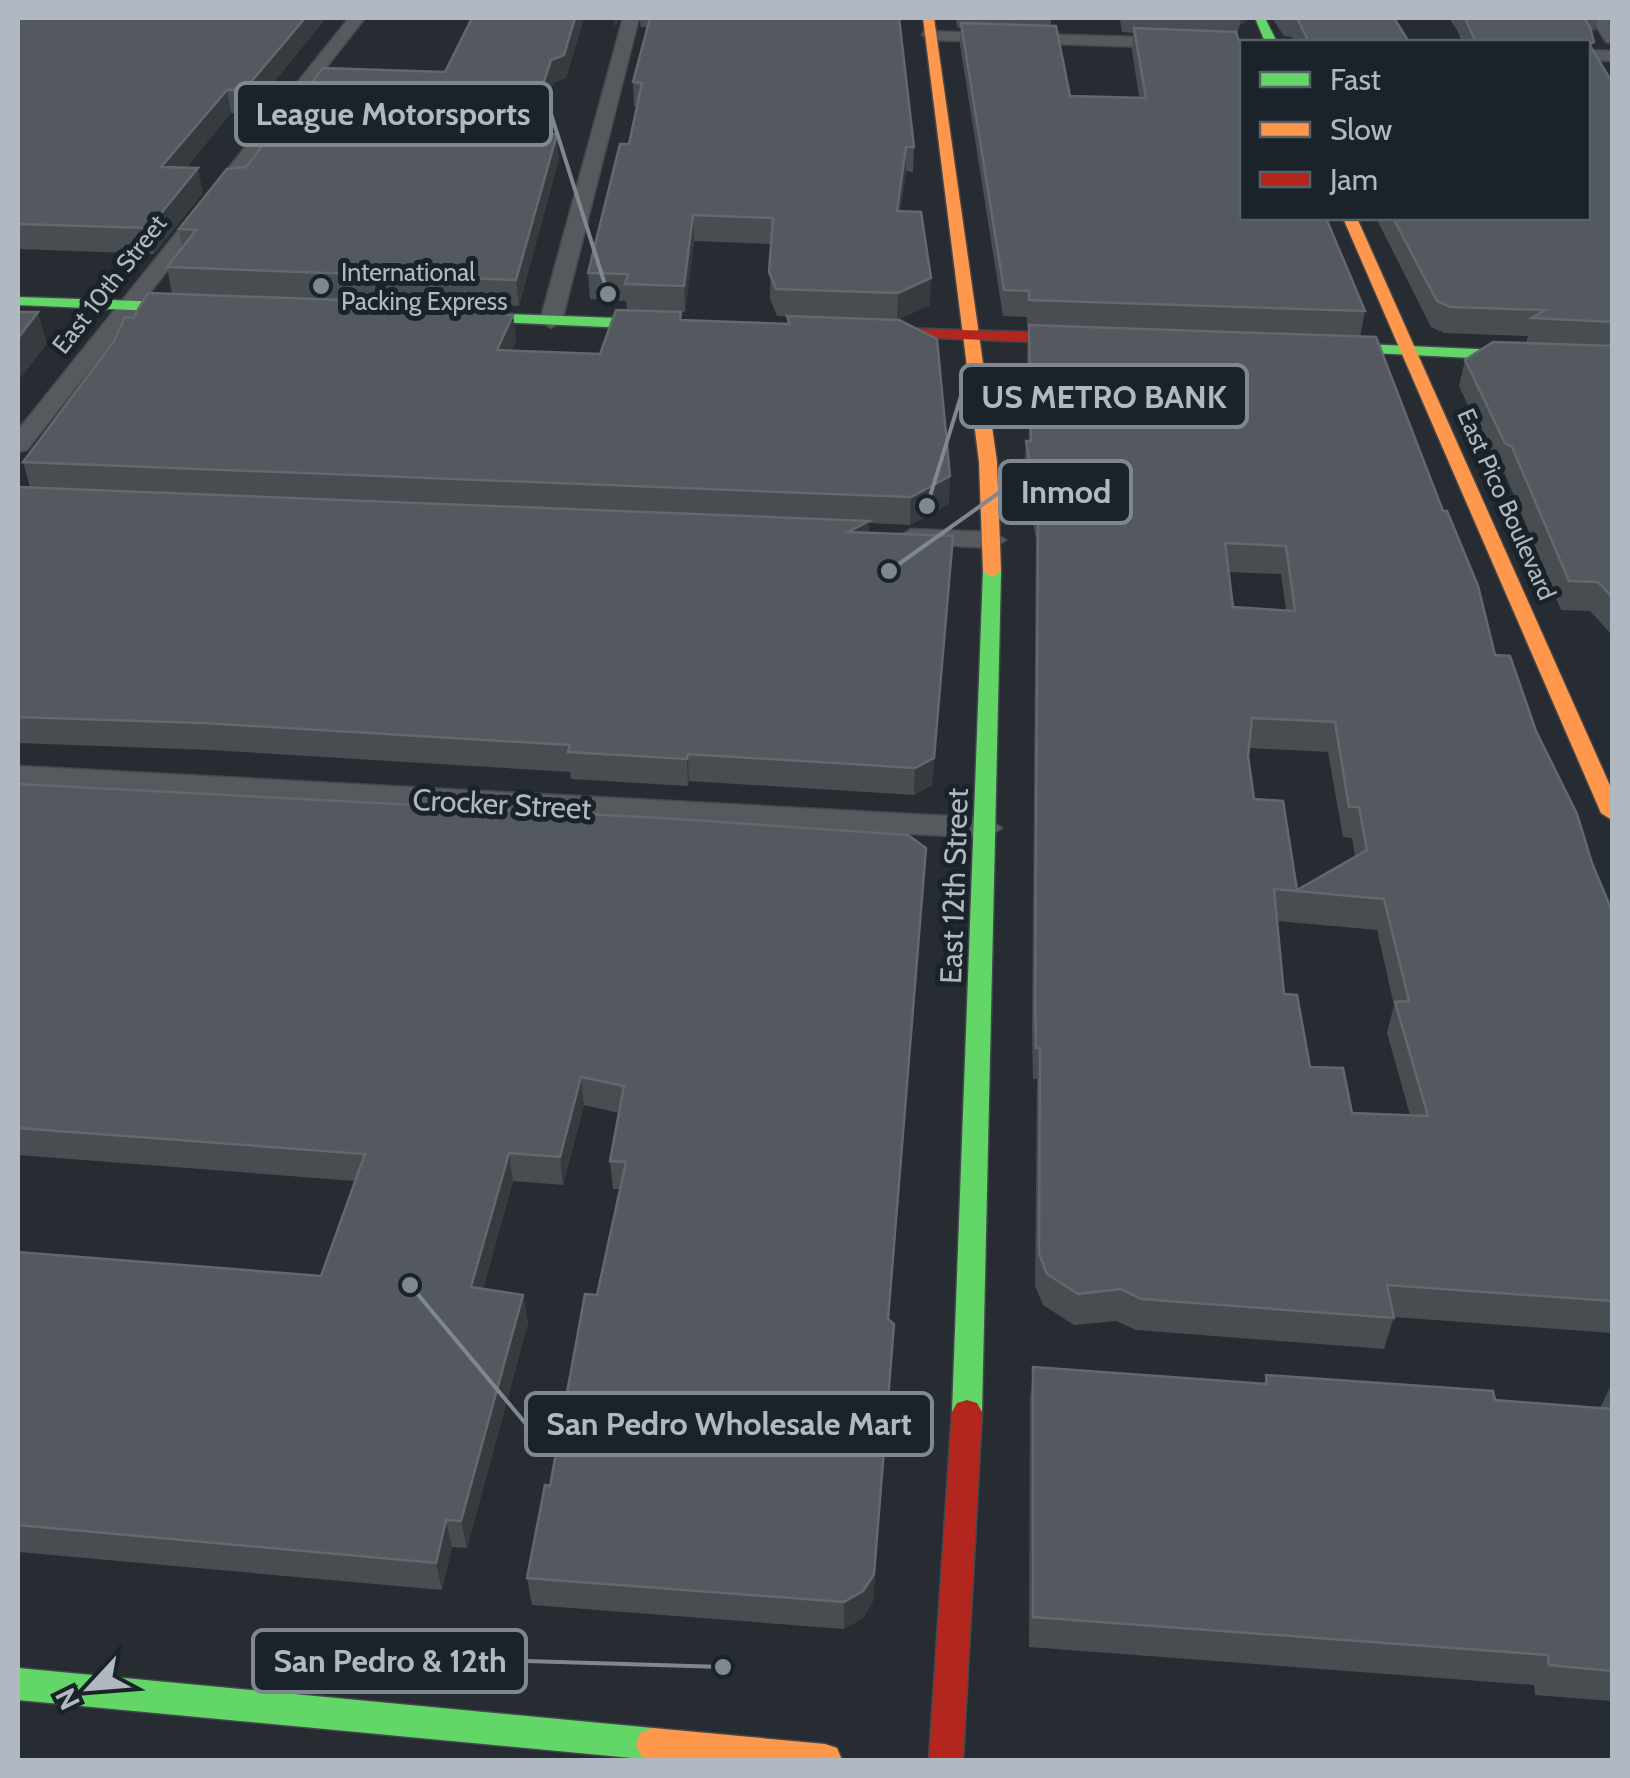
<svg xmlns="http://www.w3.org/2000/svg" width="1630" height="1778" viewBox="0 0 1630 1778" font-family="Cabin,sans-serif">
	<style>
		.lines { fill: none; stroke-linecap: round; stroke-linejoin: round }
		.street-casing { stroke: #44484c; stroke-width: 3 }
		.fast-casing { stroke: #44484c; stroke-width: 3 }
		.slow-casing { stroke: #44484c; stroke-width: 3 }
		.jam-casing { stroke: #44484c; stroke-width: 3 }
		.street { fill: #565a5f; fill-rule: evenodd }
		.fast { fill: #63d668; fill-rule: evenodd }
		.slow { fill: #ff974d; fill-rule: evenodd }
		.jam { fill: #b3261e; fill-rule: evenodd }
		.wall { fill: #484d51; fill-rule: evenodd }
		.shaded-wall { fill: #363b3f }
		.building { fill: #53595e; stroke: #62686d; stroke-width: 2.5; fill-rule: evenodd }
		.poi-dot { fill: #80888f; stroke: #1b232a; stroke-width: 4 }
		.labels { text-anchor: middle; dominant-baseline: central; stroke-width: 10; stroke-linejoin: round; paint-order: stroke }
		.far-poi-label { font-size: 25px; fill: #b0b9c2; stroke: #1b232a; text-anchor: start }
		.far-street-label { font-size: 25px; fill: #b0b9c2; stroke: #1b232a }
		.street-label { font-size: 30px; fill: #b0b9c2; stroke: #1b232a }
		.leader { fill: none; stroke: #80888f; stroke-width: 4 }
		.callout-dot { fill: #80888f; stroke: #1b232a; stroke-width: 4 }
		.callout { fill: #1b232a; stroke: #80888f; stroke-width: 4 }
		.callout-label { font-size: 32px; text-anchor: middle; font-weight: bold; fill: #b0b9c2 }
	</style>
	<rect width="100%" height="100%" fill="#262c31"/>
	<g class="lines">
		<defs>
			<path id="street" d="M349 18H365L27 450 18 452V430Z
				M623 18H639L562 321 551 328 540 321Z
				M1591 18H1607L1612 26V43L1606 42Z
				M924 31 1242 40 1249 42H1242V50L930 40 922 35Z
				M1588 50 1612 51V61L1588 60Z
				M911 529 993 532 1006 540 993 548 902 543 898 537Z
				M18 766 986 818 1002 828 986 838 18 784Z"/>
			<path id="fast" d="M1255 18H1265L1277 42H1265Z
				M18 297 201 303 209 308 201 313 18 305Z
				M455 312 671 320 679 325 671 330 450 320 447 317Z
				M1320 342 1612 355V365L1314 350 1312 347Z
				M992 565 1001 571 982 1412 977 1421 967 1424 957 1421 952 1412 983 571Z
				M18 1668 653 1728 665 1732 670 1744 665 1756 653 1760 18 1700Z"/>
			<path id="slow" d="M923 18H934L997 462 1001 571 992 577 983 571 979 462Z
				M1343 218H1357L1612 790V820L1601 813Z
				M653 1728 825 1744 837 1748 842 1760H653L641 1756 636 1744 641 1732Z"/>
			<path id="jam" d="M865 327 1091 334 1099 339 1091 344 860 335 857 332Z
				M967 1400 977 1403 982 1412 963 1760H929L952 1412 957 1403Z"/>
		</defs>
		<use href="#street" class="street-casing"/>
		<use href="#fast" class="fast-casing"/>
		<use href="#slow" class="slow-casing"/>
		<use href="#jam" class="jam-casing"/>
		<use href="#street" class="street"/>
		<use href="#fast" class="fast"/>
		<use href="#slow" class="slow"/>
		<use href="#jam" class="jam"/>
	</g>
	<path class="wall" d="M18 18H326L248 114 231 113 186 168 203 193 154 254 18 249Z
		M472 18H584L566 78 553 83 537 134 559 158 519 306 172 294 167 267 182 247 179 229 246 167 445 72Z
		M639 18H899L914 147 913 172 906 171 900 211 930 305 897 320 777 316 770 299 771 244 694 241 685 312 627 310 626 301 590 299 588 273 629 144 637 106H634L633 82 648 27H641Z
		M955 18H1247L1246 22 1240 25 1237 35 1242 218 1365 311 1360 337 1495 655 1536 731 1612 911V1333L1394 1317 1384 1349 1136 1330 1116 1321 1074 1325 1043 1305 1035 1286 1037 1079H1033L1032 1034 1036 540 1024 468 1026 441H1029L1027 351 1029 326H1027V317L1003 316 960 45 961 28H958ZM1051 18 1120 20 1122 32 1133 33 1132 50 1139 97 1070 96 1051 26ZM1228 572 1281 574 1286 610 1233 607ZM1249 748 1328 752 1343 837 1352 838 1355 856 1297 890 1254 799 1248 756ZM1277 921 1377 930 1394 1005 1387 1033 1410 1115 1352 1113 1310 1067 1284 994Z
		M1272 18H1394L1409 42H1295L1292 37 1284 36Z
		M1449 18H1598L1595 31 1591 30 1592 49 1612 82V635L1590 611 1561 610 1505 474 1498 470 1459 386 1465 360 1526 343 1528 336 1444 333 1431 327 1376 218H1588V42H1462L1457 30Z
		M681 312V320L787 324V316L949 504 910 525 869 523V533L951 561 932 785 914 795 689 781 688 786 571 779 570 772 209 750 18 743V487H30L23 462 133 318 513 315 516 341 511 350 600 354Z
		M18 784 926 848 889 1320 892 1352 873 1601 863 1618 844 1629 532 1605 527 1578 597 1295 620 1189H613L610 1161 619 1113 584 1105 563 1185 513 1181 483 1289 523 1295 528 1323 467 1548 452 1547 442 1590 18 1552V1252L321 1276 355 1181 18 1155Z
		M1033 1367 1264 1384 1266 1375 1495 1400 1600 1408 1610 1387H1612V1701L1535 1695 1534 1685 1029 1647 1030 1399Z"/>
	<path class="shaded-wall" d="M305 18H326L248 114 244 90Z
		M575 18H584L566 78 553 83 529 158 527 134 551 60Z
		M614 18H621L614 27Z
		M1241 18H1247L1246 22 1240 25Z
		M227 90 231 113 166 192 161 167Z
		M557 134 559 158 519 306 516 280Z
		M906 147V171L897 237V211Z
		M198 168 203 193 154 254 149 228Z
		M693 215 694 241 685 312 684 286Z
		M931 278 930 305 897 320 898 293Z
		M509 306 510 321 513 315 516 341 500 376 497 350Z
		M38 312 47 344 18 381V338Z
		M950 476 949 504 910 525 911 497Z
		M869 521V547L848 532Z
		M953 536 932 785 914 795 915 768Z
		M688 754 689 781 688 786 687 759Z
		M926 848 924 876 887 1347 888 1319Z
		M581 1077 584 1105 563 1185 560 1157Z
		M509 1153 513 1181 476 1315 471 1287Z
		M523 1295 528 1323 467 1548 461 1521Z
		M894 1324 873 1601 863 1618 844 1629V1602Z
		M446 1520 452 1547 442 1590 436 1563Z"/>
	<path class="building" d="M18 18H305L244 90H227L161 167 198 168 149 228 18 224Z
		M472 18H575L564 55 551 60 527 134H557L516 280 167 267 196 230 179 229 227 169 246 167 323 68 445 72Z
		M650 18H899L914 147H906L897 211 921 212 931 278 898 293 776 289 769 272 773 218 693 215 684 286 625 284 628 274 588 273 620 144H629L642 83 633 82Z
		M1297 18H1394L1409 42H1309Z
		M1465 18H1584L1590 27 1594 42 1589 44 1612 82V311H1610L1612 312V322L1532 318 1545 310 1450 307 1437 301 1393 218H1588V42H1476Z
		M961 23 1056 26 1070 96 1146 98 1134 28 1236 32 1242 50V218H1326L1365 311 1029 300V291L1004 290Z
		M148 293 509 306 506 315H513L497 350 600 354 616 310 681 312 680 320 790 324 787 316 899 320 937 339 950 476 911 497 23 462 114 341 125 317 133 318Z
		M18 312H38L18 338Z
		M1029 325 1376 337 1443 511H1447L1478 586 1495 655 1510 656 1536 731 1577 814 1592 863 1612 911V1301L1387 1285 1394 1318 1141 1299 1121 1289 1078 1294 1047 1274 1039 1254 1040 1048H1036L1035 1003 1038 511 1026 441H1031ZM1225 543 1286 546 1295 611 1233 607ZM1252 718 1335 722 1349 807H1359L1367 850 1297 890 1283 801 1254 799 1248 756ZM1274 889 1384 899 1409 1001 1395 1002 1428 1116 1352 1113 1343 1068 1310 1067 1297 995 1284 994Z
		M1493 342 1612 346V597L1598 582 1569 581 1512 447 1505 443 1465 360Z
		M18 487 869 521 848 532 953 536 934 758 915 768 688 754 687 759 568 752 570 745 202 723 18 717Z
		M18 784 661 818 908 835 926 848 888 1319 894 1324 874 1574 863 1591 844 1602 527 1578 545 1485 550 1486 585 1294 597 1295 626 1162 610 1161 624 1086 581 1077 560 1157 509 1153 471 1287 523 1295 461 1521 446 1520 436 1563 18 1525V1252L321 1276 365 1154 18 1128Z
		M1033 1367 1267 1384 1266 1375 1493 1391 1495 1400 1612 1409V1671L1549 1665 1548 1655 1033 1617Z"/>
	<circle class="poi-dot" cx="321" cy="286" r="10"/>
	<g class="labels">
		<g class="far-poi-label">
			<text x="341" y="272">International<tspan x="341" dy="29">Packing Express</tspan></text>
		</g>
		<g class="far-street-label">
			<text transform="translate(109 284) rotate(-52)">East 10th Street</text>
			<text transform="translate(1507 504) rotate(66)">East Pico Boulevard</text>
		</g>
		<g class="street-label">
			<text transform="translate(502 804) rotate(3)">Crocker Street</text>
			<text transform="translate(954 886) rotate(-88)">East 12th Street</text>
		</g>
	</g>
	<path class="leader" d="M608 294L551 114M927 506L961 396M889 571L1000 492M410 1285L526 1424M723 1667L526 1661"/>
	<g class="callout-dot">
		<circle cx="608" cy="294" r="10"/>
		<circle cx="927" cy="506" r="10"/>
		<circle cx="889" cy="571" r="10"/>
		<circle cx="410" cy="1285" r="10"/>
		<circle cx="723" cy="1667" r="10"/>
	</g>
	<g class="callout">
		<rect x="236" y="83" width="315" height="62" rx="10"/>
		<rect x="961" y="365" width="286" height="62" rx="10"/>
		<rect x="1000" y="461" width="131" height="62" rx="10"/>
		<rect x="526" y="1393" width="406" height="62" rx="10"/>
		<rect x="253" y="1630" width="273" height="62" rx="10"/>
	</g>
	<g class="callout-label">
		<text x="393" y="125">League Motorsports</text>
		<text x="1104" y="408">US METRO BANK</text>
		<text x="1066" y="503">Inmod</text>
		<text x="729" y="1435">San Pedro Wholesale Mart</text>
		<text x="390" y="1672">San Pedro &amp; 12th</text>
	</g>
	<rect width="1630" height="1778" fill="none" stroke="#b0b9c2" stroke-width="40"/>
	<rect x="1240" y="40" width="350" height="180" fill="#1b232a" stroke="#575f67" stroke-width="2.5"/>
	<rect x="1260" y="72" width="50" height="15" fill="#63d668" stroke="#575f67" stroke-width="2.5"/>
	<text x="1330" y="90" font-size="30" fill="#b0b9c2">Fast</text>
	<rect x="1260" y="122" width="50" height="15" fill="#ff974d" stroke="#575f67" stroke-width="2.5"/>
	<text x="1330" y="140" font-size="30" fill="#b0b9c2">Slow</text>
	<rect x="1260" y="172" width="50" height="15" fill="#b3261e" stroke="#575f67" stroke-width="2.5"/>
	<text x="1330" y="190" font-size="30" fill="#b0b9c2">Jam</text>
	<g transform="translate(90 1688) rotate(244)" stroke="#1b232a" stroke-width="8" paint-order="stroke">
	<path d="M0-8L18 38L0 25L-18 38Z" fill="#b0b9c2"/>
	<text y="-15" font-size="28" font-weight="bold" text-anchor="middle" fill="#b0b9c2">N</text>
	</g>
</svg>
